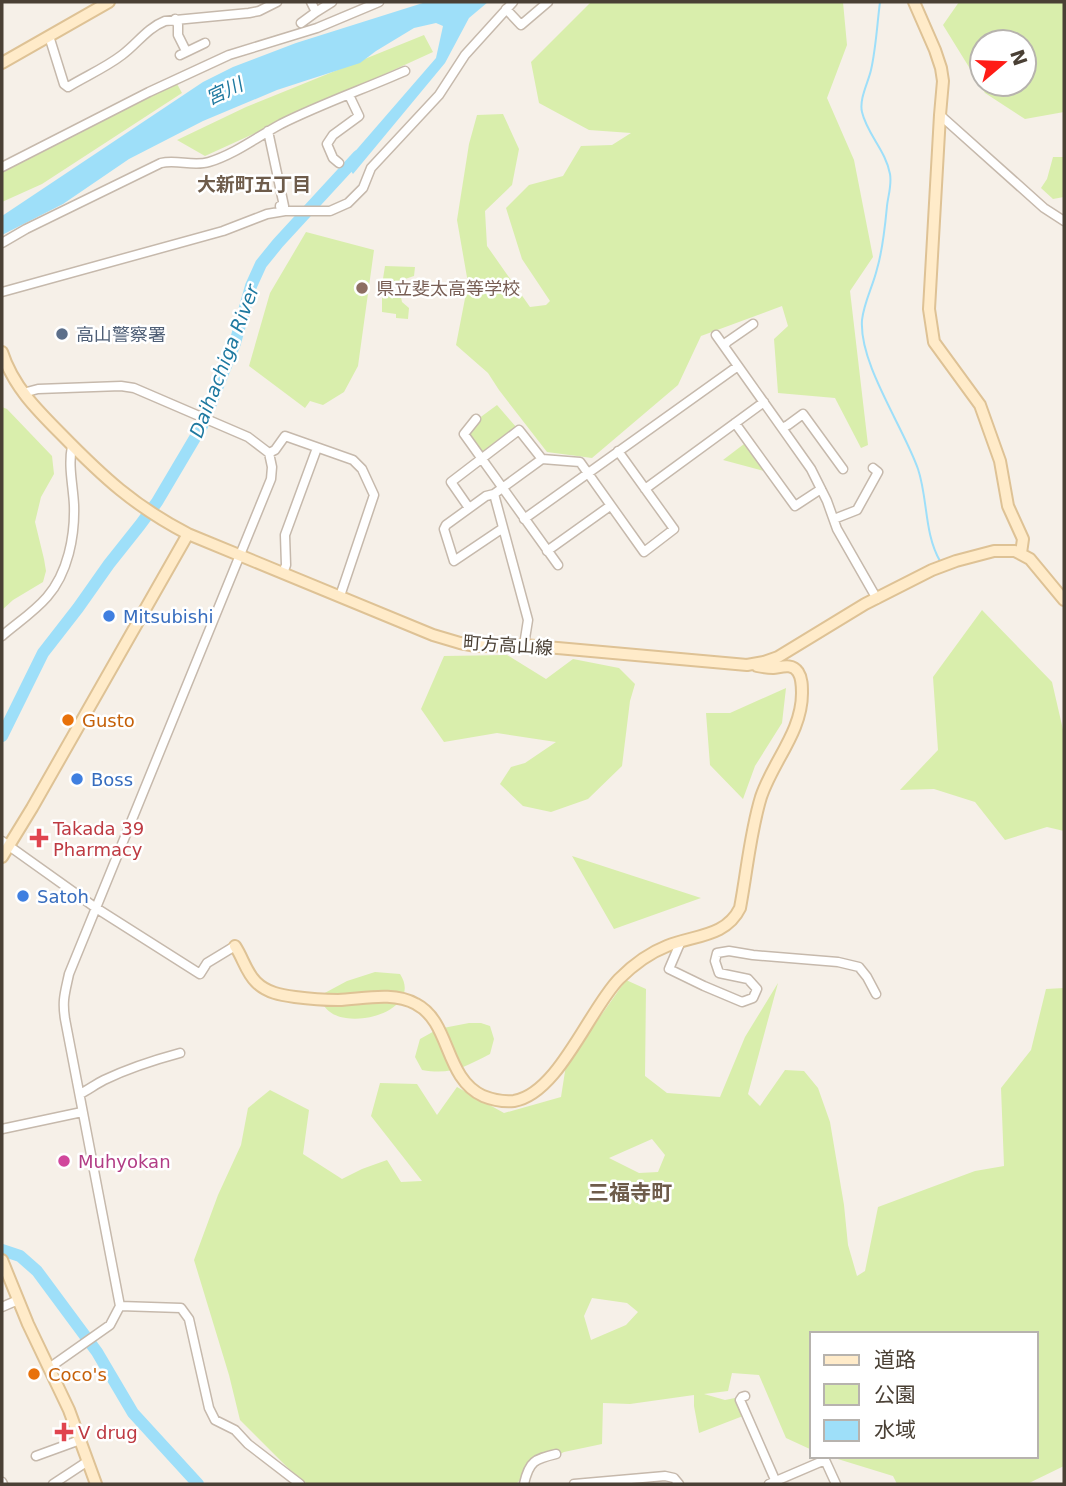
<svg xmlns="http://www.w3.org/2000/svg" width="1066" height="1486" viewBox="0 0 1066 1486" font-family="'DejaVu Sans','Noto Sans JP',sans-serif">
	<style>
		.green { fill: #d9eeac; fill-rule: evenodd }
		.water { fill: #9edff9 }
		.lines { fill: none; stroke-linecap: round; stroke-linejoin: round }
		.stream { stroke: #9edff9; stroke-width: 2 }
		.river { stroke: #9edff9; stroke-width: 12 }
		.street-casing { stroke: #c6b9ac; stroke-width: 11 }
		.secondary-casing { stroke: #dec295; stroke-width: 14 }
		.street { stroke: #fff; stroke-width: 8 }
		.secondary { stroke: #ffebc9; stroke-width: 10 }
		.education-dot { fill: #8d6e63; stroke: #fff; stroke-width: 2.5 }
		.service-dot { fill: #5c6f8a; stroke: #fff; stroke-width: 2.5 }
		.shop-dot { fill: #3f7fe0; stroke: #fff; stroke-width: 2.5 }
		.food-dot { fill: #e8710a; stroke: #fff; stroke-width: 2.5 }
		.health-dot { fill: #e0444e; stroke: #fff; stroke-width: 2.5 }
		.hotel-dot { fill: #d1479c; stroke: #fff; stroke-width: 2.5 }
		.labels { text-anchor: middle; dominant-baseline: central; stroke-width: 5; stroke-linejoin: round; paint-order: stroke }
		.education-label { font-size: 18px; fill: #785e54; stroke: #fff; text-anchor: start }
		.service-label { font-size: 18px; fill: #4e5e75; stroke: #fff; text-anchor: start }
		.shop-label { font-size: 18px; fill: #366cbe; stroke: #fff; text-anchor: start }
		.street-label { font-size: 18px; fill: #4a4035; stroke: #fff }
		.food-label { font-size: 18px; fill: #c56008; stroke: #fff; text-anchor: start }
		.health-label { font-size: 18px; fill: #be3a42; stroke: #fff; text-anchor: start }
		.hotel-label { font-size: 18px; fill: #b23c85; stroke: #fff; text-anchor: start }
		.water-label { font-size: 19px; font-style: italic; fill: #1e79a0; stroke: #fff }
		.neighbourhood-label { font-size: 19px; font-weight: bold; fill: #6e5c4b; stroke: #fff }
		.quarter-label { font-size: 21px; font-weight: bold; fill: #6e5c4b; stroke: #fff }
	</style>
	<rect width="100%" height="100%" fill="#f6f0e8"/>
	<path class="green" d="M591 2H843L847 45 827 98 854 160 873 257 850 291 868 445 861 448 835 398 778 393 774 339 788 326 782 306 701 336 678 385 592 458 547 452 499 390 488 373 456 345 468 283 457 220 469 144 477 115 503 114 519 149 512 185 485 211 487 246 530 307 546 305 550 301 522 259 506 208 529 185 563 176 581 146 612 145 631 133 589 130 539 103 531 62Z
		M959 2H1064V112L1025 119 985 93 943 25ZM982 42H1024V84H982Z
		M424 35 433 52 205 156 177 140 246 107Z
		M176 82 182 93 42 184 2 202V169Z
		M1053 157H1064V197L1053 199 1041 188 1047 179Z
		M306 232 374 250 358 366 344 392 323 405 310 401 305 408 249 366 270 293Z
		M385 266 415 267 414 276 405 279 400 287 382 285Z
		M387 292 400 293 402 302 409 308 408 319 396 318V314L382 312V295Z
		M497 405 517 428 486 453H481L468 433 478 419Z
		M2 407 7 409 52 456 54 474 41 497 35 522 44 559 46 571 43 582 13 600 2 610Z
		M744 444 764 471 723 460Z
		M982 610 1052 682 1064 734V831L1047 827 1005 840 975 802 934 789 900 790 938 750 933 677Z
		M507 655 546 679 573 659 619 668 635 684 630 701 622 766 588 799 551 812 523 806 500 784 511 767 525 763 556 742 497 733 444 742 421 709 444 656Z
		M786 688 782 723 755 766 743 799 710 765 706 713H730Z
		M572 856 701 898 614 929Z
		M375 972 400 974C428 1016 323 1039 321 995L347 981Z
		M626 980 646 989 645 1076 667 1093 720 1097 745 1037 778 983 748 1094 760 1106 785 1070 804 1071 818 1088 830 1122 844 1205 848 1245 857 1276 865 1271 878 1207 975 1171 1004 1166 1001 1088 1031 1050 1046 989 1064 988V1466L1027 1484H897L893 1476 828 1456H1036V1334H812V1450L786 1438 759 1375 732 1373 728 1391 704 1394 725 1400 735 1398 743 1416 699 1433 694 1406V1395L630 1404 603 1403 602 1444 564 1452 534 1467 516 1484H307L288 1468 240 1420 229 1375 194 1260 218 1195 241 1145 248 1108 270 1090 309 1110 303 1154 342 1179 362 1169 387 1160 401 1182 422 1181 371 1116 380 1083 417 1084 437 1115 457 1087 504 1113 561 1097 566 1065ZM652 1139 665 1155 658 1172 639 1173 609 1158ZM592 1298 627 1303 638 1312 626 1325 591 1340 584 1316Z
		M469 1023H481L490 1026 494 1039 490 1054C465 1067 451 1075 422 1070L415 1057 420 1039 438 1029Z"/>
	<path class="water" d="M426 2H488L469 18 445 63 353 174 345 163 436 58 443 26 436 23 414 28 376 51 360 63 277 90 203 121 129 159 63 204 2 235V216L203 82 233 67 296 43Z"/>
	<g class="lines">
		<path class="stream" d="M880 2C877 25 876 48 871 70 868 83 859 99 862 112 867 134 886 151 890 174 892 185 888 196 887 206 885 227 883 249 877 269 873 286 864 302 862 320 859 364 903 426 918 469 928 499 924 533 940 561"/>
		<path class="river" d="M2 736 43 653 78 608 109 564 140 525 157 502 202 426 235 343 251 286 261 264 278 243 358 156
			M2 1250 20 1256 37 1271 97 1352 133 1413 198 1484"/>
		<defs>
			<path id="street" d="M311 2 316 12 332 2
				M506 9 521 25 548 2
				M175 19 178 25V35L186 51
				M301 23 316 12
				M49 36 64 84 68 87C86 76 105 68 122 55 137 44 147 28 165 21L249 13 259 11 277 2
				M180 55 205 43
				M940 115 1044 208 1064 221
				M268 131 284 206H280L281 210
				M339 163 333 158 327 144 333 135 359 116 349 95
				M2 167 149 92 229 55 317 28 379 2
				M2 243 26 229 161 163C177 159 193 167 209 162 235 154 257 137 281 124 321 104 364 89 405 71
				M2 292 223 231 267 214 285 211H330L348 203 363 188 371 168 439 95 465 55 513 2
				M716 335 738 366
				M724 346 727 342 753 324
				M23 393 38 389 121 386 134 388 248 437 269 453 272 467 271 479 69 974C65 993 62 1000 65 1019L120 1306 110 1325 49 1368
				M476 419 464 434 558 565
				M735 423 795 506 821 489
				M782 428 788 425 803 414 843 469
				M269 453 275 450 285 436 353 460 362 469 374 495 340 596
				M645 489 764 402
				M494 494 528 620 524 645
				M469 508 451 482 519 430 542 459
				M524 519 738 366 811 469 827 501 837 529 877 599
				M834 519 857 510 878 472 873 468
				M503 528 454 561 444 529 446 525 486 496 494 494 542 459 580 462 644 552 674 529 618 451
				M547 551 610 506
				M283 573 286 565 285 535 317 448
				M2 636C17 623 34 612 47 597 68 573 75 536 74 505 73 485 68 466 72 446
				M2 841 96 908 200 974 207 963 235 946
				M681 941 669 969 704 986 742 1002 753 998 757 989 748 979 719 973 715 961 717 953 729 951 753 955 838 962 859 967 867 977 876 994
				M80 1094C88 1090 96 1084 104 1080 129 1068 154 1060 180 1053
				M2 1129 82 1112
				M120 1306 181 1308 189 1319 209 1408 215 1420 235 1430 248 1444 300 1484
				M2 1307 18 1300
				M745 1396 742 1397 740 1400 776 1482
				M36 1456 80 1440
				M2 1482 3 1484
				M53 1484 88 1461
				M524 1484C529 1461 535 1459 556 1454
				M574 1484 665 1476 674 1478 679 1484
				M769 1484 825 1460 836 1484"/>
			<path id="secondary" d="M914 2 935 50 941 68 943 81 940 115 929 309 934 342 980 405 1000 461 1008 506 1023 539 1021 553
				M2 63 109 2
				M2 352C13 386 36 409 61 434 103 477 134 506 188 534L433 635 460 643 476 646 524 645 747 665 764 662 778 657 865 604 932 570 956 561 994 551H1015L1030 559 1064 600
				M2 857 32 808 188 534
				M235 946C243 958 246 972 256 982 267 993 281 995 295 997 310 999 323 1000 338 1000 363 999 393 991 416 1004 451 1022 444 1078 483 1096 493 1100 504 1102 514 1101 558 1094 589 1010 619 979 633 965 649 953 667 946 694 935 726 937 740 908 747 871 750 833 761 797 773 761 802 732 802 693 802 686 802 678 798 672 792 663 782 667 773 668 768 668 762 667 757 666
				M2 1260 28 1324 69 1410 96 1484"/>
		</defs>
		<use href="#street" class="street-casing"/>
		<use href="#secondary" class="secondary-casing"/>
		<use href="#street" class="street"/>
		<use href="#secondary" class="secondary"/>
	</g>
	<circle class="education-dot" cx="362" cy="288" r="7"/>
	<circle class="service-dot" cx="62" cy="334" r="7"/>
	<g class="shop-dot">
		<circle cx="109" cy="616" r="7"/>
		<circle cx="77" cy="779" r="7"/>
		<circle cx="23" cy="896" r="7"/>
	</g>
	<g class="food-dot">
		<circle cx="68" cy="720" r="7"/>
		<circle cx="34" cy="1374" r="7"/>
	</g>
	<g class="health-dot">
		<path d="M35.5 827.5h7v7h7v7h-7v7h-7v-7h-7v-7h7z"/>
		<path d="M60.5 1421.5h7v7h7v7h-7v7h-7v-7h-7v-7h7z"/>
	</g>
	<circle class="hotel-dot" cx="64" cy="1161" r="7"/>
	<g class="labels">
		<g class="education-label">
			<text x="376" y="288">県立斐太高等学校</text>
		</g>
		<g class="service-label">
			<text x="76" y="334">高山警察署</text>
		</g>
		<g class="shop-label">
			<text x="123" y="616">Mitsubishi</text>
			<text x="91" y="779">Boss</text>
			<text x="37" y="896">Satoh</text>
		</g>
		<g class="street-label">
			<text transform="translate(508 645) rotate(4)">町方高山線</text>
		</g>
		<g class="food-label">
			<text x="82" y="720">Gusto</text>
			<text x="48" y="1374">Coco's</text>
		</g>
		<g class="health-label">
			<text x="53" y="828">Takada 39<tspan x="53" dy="21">Pharmacy</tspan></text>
			<text x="78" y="1432">V drug</text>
		</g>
		<g class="hotel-label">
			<text x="78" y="1161">Muhyokan</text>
		</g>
		<g class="water-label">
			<text transform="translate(224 91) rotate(-25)">宮川</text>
			<text transform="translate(224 361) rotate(-69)">Daihachiga River</text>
		</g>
		<g class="neighbourhood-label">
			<text x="254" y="184">大新町五丁目</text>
		</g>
		<g class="quarter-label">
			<text x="630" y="1193">三福寺町</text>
		</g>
	</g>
	<rect width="1066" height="1486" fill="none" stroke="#4a4035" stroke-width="7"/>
	<rect x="810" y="1332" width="228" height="126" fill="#ffffff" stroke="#b7b3ae" stroke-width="2"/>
	<rect x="824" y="1355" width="35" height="10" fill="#ffebc9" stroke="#b7b3ae" stroke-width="2"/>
	<text x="874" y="1367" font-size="21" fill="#4a4035">道路</text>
	<rect x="824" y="1384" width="35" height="21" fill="#d9eeac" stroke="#b7b3ae" stroke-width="2"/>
	<text x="874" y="1402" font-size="21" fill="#4a4035">公園</text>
	<rect x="824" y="1420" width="35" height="21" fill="#9edff9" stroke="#b7b3ae" stroke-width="2"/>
	<text x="874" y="1437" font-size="21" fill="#4a4035">水域</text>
	<g transform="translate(1003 63) rotate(71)"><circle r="33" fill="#ffffff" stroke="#b7b3ae" stroke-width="2"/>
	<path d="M0-5L12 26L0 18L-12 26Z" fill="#ff1c16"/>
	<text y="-10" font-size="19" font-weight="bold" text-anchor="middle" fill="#4a4035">N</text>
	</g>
</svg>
